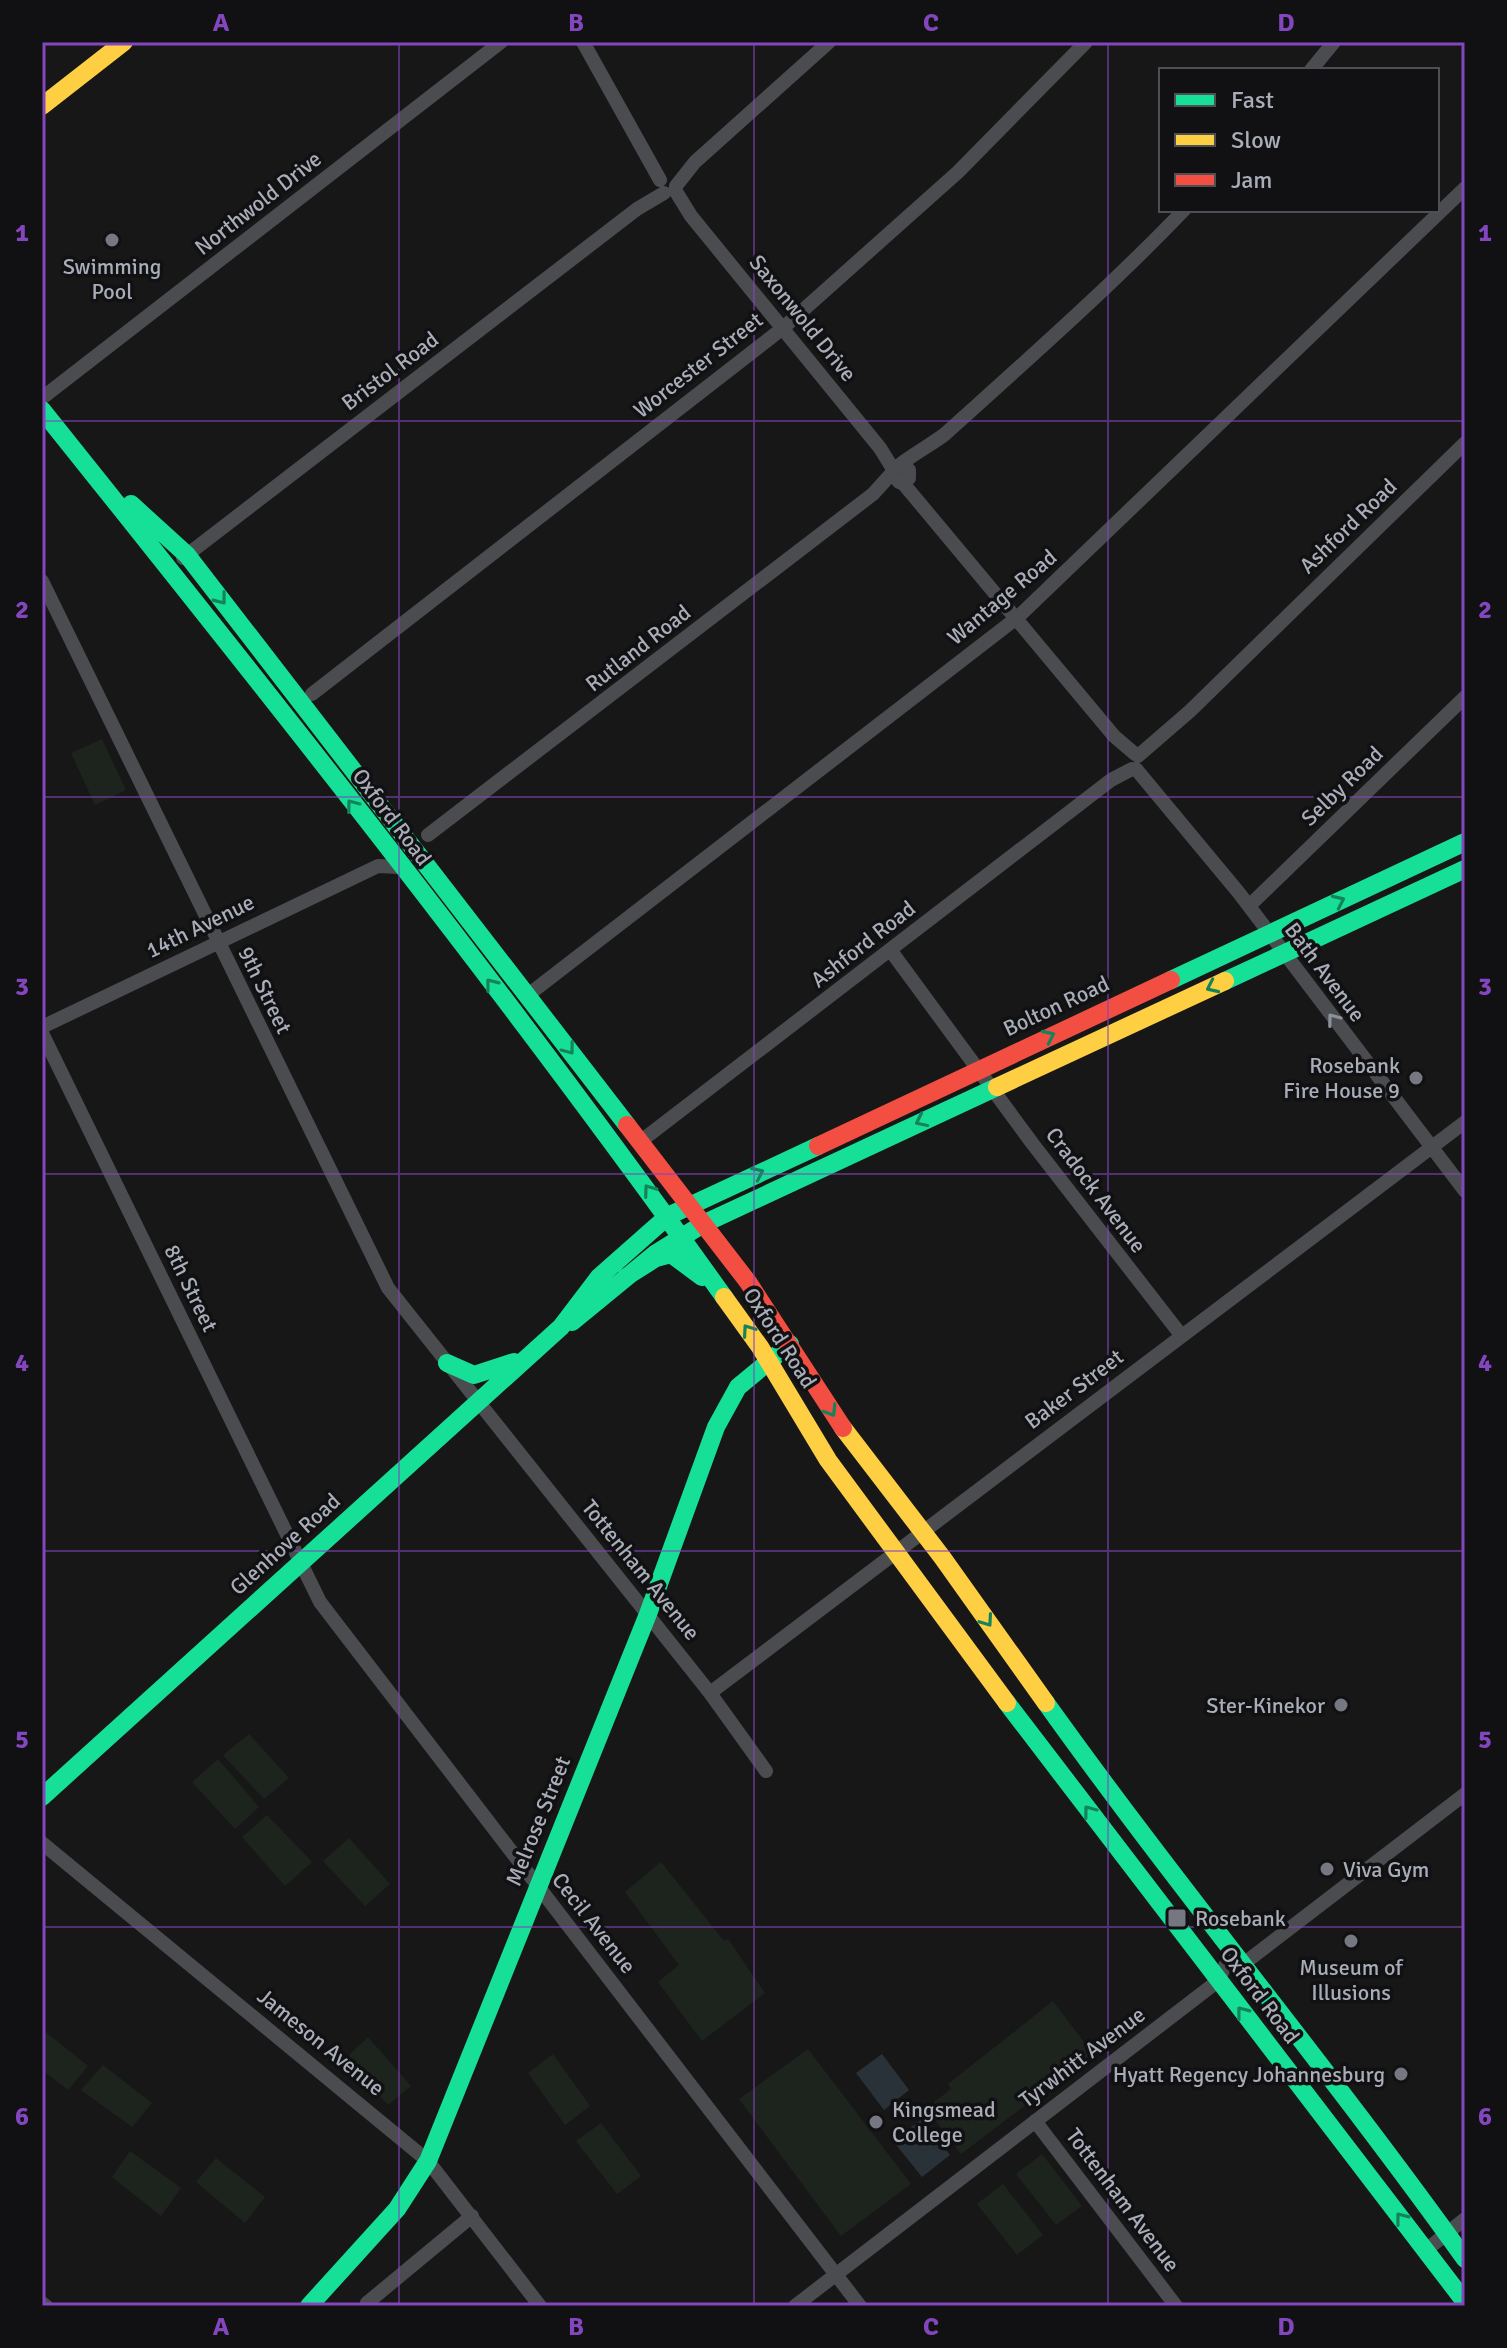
<svg xmlns="http://www.w3.org/2000/svg" width="1507" height="2348" viewBox="0 0 1507 2348" font-family="Signika,sans-serif">
	<style>
		.green { fill: #1d241e }
		.water { fill: #2a3239 }
		.lines { fill: none; stroke-linecap: round; stroke-linejoin: round }
		.street { stroke: #4b4c50; stroke-width: 14 }
		.fast { stroke: #16e098; stroke-width: 18 }
		.slow { stroke: #ffcf43; stroke-width: 18 }
		.jam { stroke: #f24e42; stroke-width: 18 }
		.oneway { stroke: #14835c }
		.oneway2 { stroke: #8c9099 }
		.grid { fill: none; stroke: #8446be; stroke-width: 2; stroke-opacity: 0.55 }
		.poi-dot { fill: #757880; stroke: #111113; stroke-width: 3 }
		.labels { text-anchor: middle; dominant-baseline: central; stroke-width: 7; stroke-linejoin: round; paint-order: stroke }
		.street-label { font-size: 22px; fill: #a8adb8; stroke: #111113 }
		.poi-label { font-size: 22px; fill: #a8adb8; stroke: #111113; text-anchor: end }
		.neatline { fill: none; stroke: #8446be; stroke-width: 3 }
		.grid-label { font-size: 26px; text-anchor: middle; font-weight: bold; fill: #8446be }
	</style>
	<rect width="100%" height="100%" fill="#171717"/>
	<path class="green" d="M102 739 126 790 95 805 71 753Z
		M249 1734 289 1778 264 1799 223 1755Z
		M218 1759 259 1807 235 1829 192 1782Z
		M267 1815 312 1862 285 1886 242 1837Z
		M349 1838 390 1884 365 1906 323 1861Z
		M661 1862 724 1941 728 1939 765 1993 702 2041 658 1982 679 1965 625 1892Z
		M1053 2001 1093 2054 961 2154 926 2108 951 2089 948 2084Z
		M42 2029 88 2066 68 2090 42 2070Z
		M368 2037 411 2086 388 2105 345 2059Z
		M808 2049 911 2184 841 2236 739 2099Z
		M553 2054 590 2106 565 2125 528 2073Z
		M103 2065 152 2103 132 2127 81 2090Z
		M601 2123 641 2176 617 2194 576 2141Z
		M130 2151 181 2188 161 2216 112 2177Z
		M1042 2154 1082 2206 1056 2225 1016 2174Z
		M216 2158 265 2197 245 2223 196 2182Z
		M1003 2184 1043 2235 1017 2255 977 2204Z"/>
	<path class="water" d="M882 2054 909 2090 884 2110 856 2073Z
		M922 2119 950 2155 922 2177 893 2141Z"/>
	<g class="lines">
		<path class="street" d="M583 42 660 180
			M1311 70 1334 42
			M676 186 695 162 829 42
			M675 190 691 216 880 448 893 469
			M42 398 501 42
			M903 465 909 470V478L899 482 892 473C897 463 933 444 945 434 1026 361 1108 289 1184 210
			M902 482 1114 736 1135 754
			M183 558 637 209 664 193
			M42 581 388 1288 710 1693 766 1771
			M312 694 783 328 958 172 1086 42
			M1138 756 1190 711 1465 443
			M1136 769 1239 893 1465 1191
			M428 835 873 494 892 473
			M1249 906 1465 697
			M891 951 1032 1143 1181 1335
			M528 995 1018 617 1465 188
			M42 1027 378 866 399 867 404 864
			M42 1033 320 1602 860 2306
			M641 1141 1111 780 1132 769
			M710 1693 1465 1122
			M42 1843 428 2161 540 2306
			M1242 1965 1465 1794
			M1035 2121 1176 2306
			M1426 2250 1465 2219
			M42 2303 46 2306
			M367 2303 472 2216
			M795 2306 1218 1981 1232 1951"/>
		<path class="fast" d="M42 410C275 701 508 994 724 1297
			M131 504 187 555 627 1125
			M1171 980 1465 842
			M1225 981 1465 869
			M626 1277 656 1258 671 1254 702 1277
			M572 1322 655 1254 703 1224 997 1087
			M447 1363 474 1375 514 1362
			M1007 1703 1465 2302
			M1046 1703C1181 1892 1330 2070 1465 2259
			M42 1797 561 1327 599 1277 668 1216 818 1146
			M309 2306 397 2209 428 2161 648 1614 716 1427 738 1387 790 1344"/>
		<path class="slow" d="M42 106 124 42
			M997 1087 1225 981
			M724 1297 760 1347 828 1460 1007 1703
			M843 1428 942 1557 1046 1703"/>
		<path class="jam" d="M627 1125 748 1282 843 1428
			M818 1146 1171 980"/>
	</g>
	<defs><path id="oneway-chevron" d="M-2-3.5L2.5 0L-2 3.5" fill="none" stroke-width="1.6" stroke-linecap="round" stroke-linejoin="round" transform="scale(2)"/></defs>
	<g class="oneway">
		<use href="#oneway-chevron" transform="translate(221 599) rotate(52)"/>
		<use href="#oneway-chevron" transform="translate(352 805) rotate(-127)"/>
		<use href="#oneway-chevron" transform="translate(1339 901) rotate(-25)"/>
		<use href="#oneway-chevron" transform="translate(491 984) rotate(-128)"/>
		<use href="#oneway-chevron" transform="translate(1212 987) rotate(155)"/>
		<use href="#oneway-chevron" transform="translate(1049 1036) rotate(-25)"/>
		<use href="#oneway-chevron" transform="translate(569 1049) rotate(53)"/>
		<use href="#oneway-chevron" transform="translate(921 1121) rotate(154)"/>
		<use href="#oneway-chevron" transform="translate(758 1173) rotate(-25)"/>
		<use href="#oneway-chevron" transform="translate(649 1190) rotate(-126)"/>
		<use href="#oneway-chevron" transform="translate(748 1330) rotate(-125)"/>
		<use href="#oneway-chevron" transform="translate(831 1411) rotate(58)"/>
		<use href="#oneway-chevron" transform="translate(987 1621) rotate(55)"/>
		<use href="#oneway-chevron" transform="translate(1089 1811) rotate(-127)"/>
		<use href="#oneway-chevron" transform="translate(1242 2012) rotate(-128)"/>
		<use href="#oneway-chevron" transform="translate(1401 2218) rotate(-128)"/>
	</g>
	<use class="oneway2" href="#oneway-chevron" transform="translate(1333 1019) rotate(-127)"/>
	<path class="grid" d="M399 42V2306M754 42V2306M1108 42V2306M42 421H1465M42 797H1465M42 1174H1465M42 1551H1465M42 1927H1465"/>
	<g class="poi-dot">
		<circle cx="112" cy="240" r="8"/>
		<circle cx="1416" cy="1078" r="8"/>
		<circle cx="1341" cy="1705" r="8"/>
		<circle cx="1327" cy="1869" r="8"/>
		<rect x="1167" y="1908" width="20" height="20" rx="4"/>
		<circle cx="1351" cy="1941" r="8"/>
		<circle cx="1401" cy="2074" r="8"/>
		<circle cx="876" cy="2122" r="8"/>
	</g>
	<g class="labels">
		<g class="street-label">
			<text transform="translate(258 203) rotate(-38)">Northwold Drive</text>
			<text transform="translate(803 318) rotate(51)">Saxonwold Drive</text>
			<text transform="translate(698 365) rotate(-38)">Worcester Street</text>
			<text transform="translate(390 371) rotate(-37)">Bristol Road</text>
			<text transform="translate(1348 526) rotate(-44)">Ashford Road</text>
			<text transform="translate(1002 597) rotate(-40)">Wantage Road</text>
			<text transform="translate(638 648) rotate(-38)">Rutland Road</text>
			<text transform="translate(1342 786) rotate(-44)">Selby Road</text>
			<text transform="translate(392 817) rotate(53)">Oxford Road</text>
			<text transform="translate(200 926) rotate(-26)">14th Avenue</text>
			<text transform="translate(863 944) rotate(-38)">Ashford Road</text>
			<text transform="translate(1325 972) rotate(53)">Bath Avenue</text>
			<text transform="translate(265 990) rotate(64)">9th Street</text>
			<text transform="translate(1056 1006) rotate(-25)">Bolton Road</text>
			<text transform="translate(1096 1190) rotate(53)">Cradock Avenue</text>
			<text transform="translate(191 1288) rotate(64)">8th Street</text>
			<text transform="translate(780 1338) rotate(57)">Oxford Road</text>
			<text transform="translate(1074 1389) rotate(-37)">Baker Street</text>
			<text transform="translate(285 1544) rotate(-42)">Glenhove Road</text>
			<text transform="translate(641 1570) rotate(51)">Tottenham Avenue</text>
			<text transform="translate(538 1821) rotate(-68)">Melrose Street</text>
			<text transform="translate(594 1923) rotate(52)">Cecil Avenue</text>
			<text transform="translate(1260 1995) rotate(53)">Oxford Road</text>
			<text transform="translate(321 2042) rotate(39)">Jameson Avenue</text>
			<text transform="translate(1082 2057) rotate(-37)">Tyrwhitt Avenue</text>
			<text transform="translate(1123 2200) rotate(53)">Tottenham Avenue</text>
		</g>
		<g class="poi-label">
			<text x="112" y="266" text-anchor="middle">Swimming<tspan x="112" dy="25">Pool</tspan></text>
			<text x="1400" y="1065">Rosebank<tspan x="1400" dy="25">Fire House 9</tspan></text>
			<text x="1325" y="1705">Ster-Kinekor</text>
			<text x="1343" y="1869" text-anchor="start">Viva Gym</text>
			<text x="1195" y="1918" text-anchor="start">Rosebank</text>
			<text x="1351" y="1967" text-anchor="middle">Museum of<tspan x="1351" dy="25">Illusions</tspan></text>
			<text x="1385" y="2074">Hyatt Regency Johannesburg</text>
			<text x="892" y="2109" text-anchor="start">Kingsmead<tspan x="892" dy="25">College</tspan></text>
		</g>
	</g>
	<rect width="1507" height="2348" fill="none" stroke="#111113" stroke-width="88"/>
	<rect x="1159" y="68" width="280" height="144" fill="#111113" stroke="#4d4f55" stroke-width="2"/>
	<rect x="1175" y="94" width="40" height="12" fill="#16e098" stroke="#4d4f55" stroke-width="2"/>
	<text x="1231" y="108" font-size="24" fill="#a8adb8">Fast</text>
	<rect x="1175" y="134" width="40" height="12" fill="#ffcf43" stroke="#4d4f55" stroke-width="2"/>
	<text x="1231" y="148" font-size="24" fill="#a8adb8">Slow</text>
	<rect x="1175" y="174" width="40" height="12" fill="#f24e42" stroke="#4d4f55" stroke-width="2"/>
	<text x="1231" y="188" font-size="24" fill="#a8adb8">Jam</text>
	<rect x="44" y="44" width="1419" height="2260" class="neatline"/>
	<g class="grid-label">
		<text x="221" y="31">A</text>
		<text x="576" y="31">B</text>
		<text x="931" y="31">C</text>
		<text x="1286" y="31">D</text>
		<text x="22" y="241">1</text>
		<text x="1485" y="241">1</text>
		<text x="22" y="618">2</text>
		<text x="1485" y="618">2</text>
		<text x="22" y="995">3</text>
		<text x="1485" y="995">3</text>
		<text x="22" y="1371">4</text>
		<text x="1485" y="1371">4</text>
		<text x="22" y="1748">5</text>
		<text x="1485" y="1748">5</text>
		<text x="22" y="2125">6</text>
		<text x="1485" y="2125">6</text>
		<text x="221" y="2335">A</text>
		<text x="576" y="2335">B</text>
		<text x="931" y="2335">C</text>
		<text x="1286" y="2335">D</text>
	</g>
</svg>
